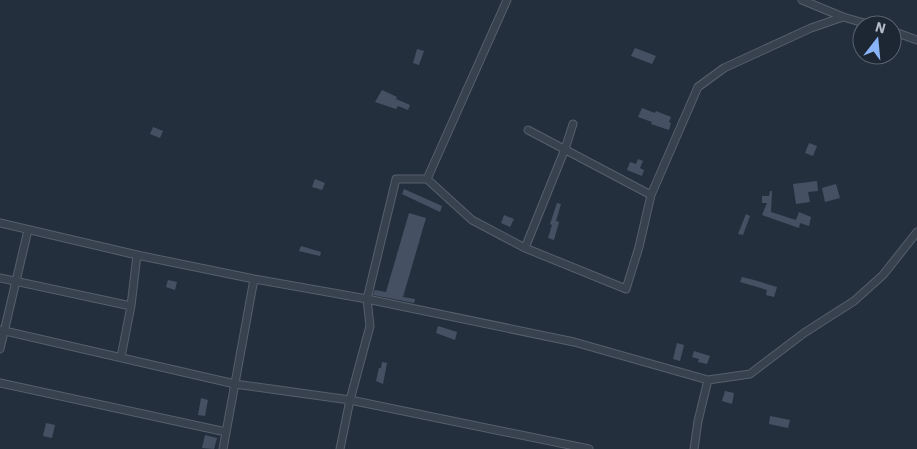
<svg xmlns="http://www.w3.org/2000/svg" width="917" height="449" viewBox="0 0 917 449" font-family="'IBM Plex Sans',sans-serif">
	<style>
		.building { fill: #455162 }
		.lines { fill: none; stroke-linecap: round; stroke-linejoin: round }
		.street-casing { stroke: #565f6c; stroke-width: 9 }
		.street { stroke: #38414e; stroke-width: 7 }
	</style>
	<rect width="100%" height="100%" fill="#242f3e"/>
	<path class="building" d="M635 48 656 56 652 64 631 56Z
		M417 49 424 51 419 65 413 63Z
		M382 90 397 97 396 99 410 105 408 110 398 106 396 109 375 102Z
		M642 108 655 113 656 111 671 117 669 122 671 123 669 130 651 124 652 122 638 117Z
		M153 127 163 131 160 138 150 134Z
		M809 143 817 146 813 156 805 153Z
		M638 159 643 161 640 168 644 170 642 176 627 170 630 162 636 164Z
		M315 179 325 183 322 190 312 187Z
		M817 181 818 191 808 192 810 202 796 204 793 184Z
		M836 184 840 198 825 202 822 188Z
		M404 189 442 206 440 212 402 194Z
		M770 191H772L771 212 796 220 799 212 811 217 809 226 800 223 799 228 762 215 767 203H762V196H769Z
		M557 203 561 204 556 221 559 222 554 240 548 238 552 225 550 224Z
		M409 213 426 218 403 297 415 299 414 303 373 295 375 290 386 292Z
		M746 214 750 216 743 235 738 234Z
		M504 215 514 219 510 227 501 223Z
		M301 246 321 252 320 256 299 251Z
		M742 277 754 280 777 287 774 297 766 295 767 290 740 282Z
		M168 280 177 282 175 290 166 287Z
		M438 326 457 332 455 340 436 333Z
		M677 343 684 345 680 361 673 359Z
		M694 351 710 356 707 364 698 362 699 359 692 357Z
		M382 362 387 363 383 384 376 381 379 368H381Z
		M725 391 734 393 732 404 722 401Z
		M201 398 208 400 205 416 198 415Z
		M770 416 790 420 788 428 769 424Z
		M46 423 55 425 52 438 43 436Z
		M205 435 217 438 214 449 202 448Z"/>
	<g class="lines">
		<defs>
			<path id="street" d="M802 0 843 17 871 25
				M892 31 917 40
				M528 130 651 195
				M427 179 507 0
				M0 223 137 255 254 279 367 299 574 342 708 380 750 374 804 333 854 301 883 275 917 232
				M525 248 565 149 573 124
				M0 278 131 306
				M0 330 235 384 350 400 589 449
				M0 349 28 230
				M121 357 131 306 137 255
				M0 383 226 432
				M223 449 254 279
				M340 449 350 400 370 326 367 299 396 179H427L472 220 525 248 626 289 639 247 651 195 698 87 724 68 811 28 843 17
				M694 449 698 421 708 380"/>
		</defs>
		<use href="#street" class="street-casing"/>
		<use href="#street" class="street"/>
	</g>
	<g transform="translate(877 40) rotate(16)"><circle r="24" fill="#1d2633" stroke="#59626f"/>
	<path d="M0-4L9 19L0 12L-9 19Z" fill="#8ab4f8"/>
	<text y="-8" font-size="14" font-weight="bold" text-anchor="middle" fill="#b4bcc9">N</text>
	</g>
</svg>
